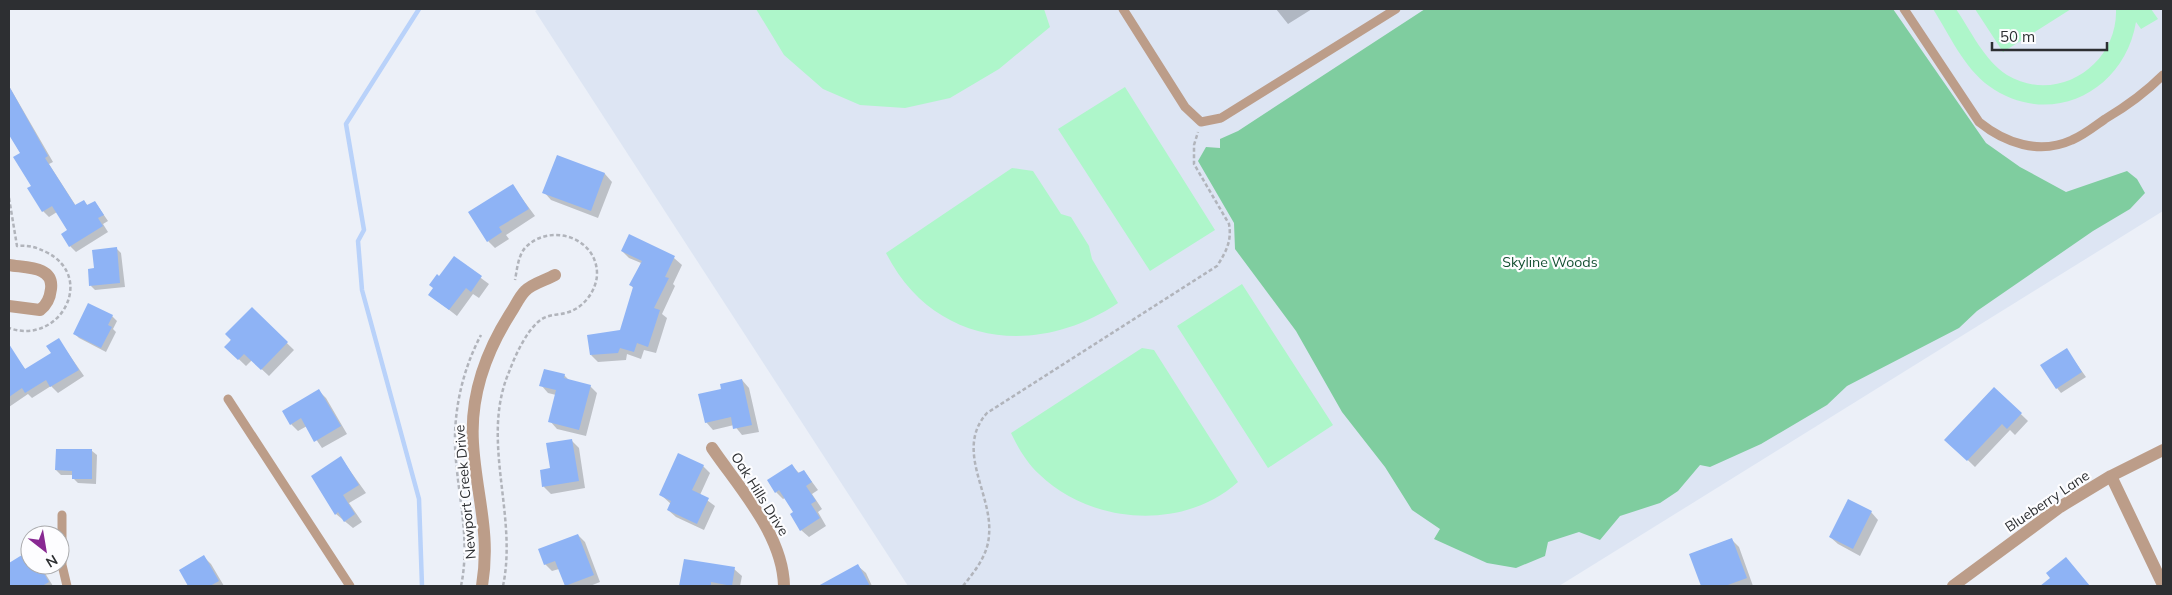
<svg xmlns="http://www.w3.org/2000/svg" width="2172" height="595" viewBox="0 0 2172 595" font-family="Mulish,sans-serif">
	<style>
		.built { fill: #dde5f3 }
		.green { fill: #aef6ca }
		.forest { fill: #7fcd9f }
		.shadow { fill: #0003 }
		.lines { fill: none; stroke-linecap: round; stroke-linejoin: round }
		.stream { stroke: #b9d2fa; stroke-width: 4.5 }
		.building { fill: #8eb3f5 }
		.path { stroke: #b1b4bb; stroke-width: 2.5; stroke-dasharray: 4 2.5; stroke-linecap: butt }
		.lane { stroke: #bc9d89; stroke-width: 9 }
		.street { stroke: #bc9d89; stroke-width: 12 }
		.labels { text-anchor: middle; dominant-baseline: central; stroke-width: 4.5; stroke-linejoin: round; paint-order: stroke }
		.park-label { font-size: 14px; fill: #134f31; stroke: #fdfdff }
		.street-label { font-size: 14px; fill: #2d2f32; stroke: #fdfdff }
	</style>
	<rect width="100%" height="100%" fill="#ecf0f8"/>
	<path class="built" d="M539 9H2163V211L1559 586H908L535 11Z"/>
	<path class="green" d="M756 9H1044L1050 27 999 69 950 98 905 108 860 105 823 89 784 55Z
		M1933 9H1956C1971 31 1984 60 2007 75 2057 105 2118 65 2116 9H2151L2158 19 2141 29 2136 22C2124 93 2049 129 1989 86 1964 68 1949 34 1933 9Z
		M1975 9H2071L2003 52Z
		M1125 87 1215 230 1150 271 1058 129Z
		M1012 168 1033 171 1061 214 1071 217 1089 246 1092 259 1118 303C1037 358 933 346 886 253Z
		M1242 284 1333 425 1268 468 1177 326Z
		M1142 348 1154 350 1238 482C1184 531 1091 525 1039 474 1027 463 1018 448 1011 433Z"/>
	<path class="forest" d="M1425 9H1893L1986 143 2020 167 2066 192 2127 171 2137 179 2145 193 2130 209 2093 231 1977 311 1959 328 1847 386 1827 405 1761 444 1710 467 1700 465 1678 491 1660 503 1620 516 1600 540 1579 532 1548 542 1545 556 1516 568 1487 563 1434 539 1440 529 1412 510 1385 467 1342 412 1296 331 1235 249 1234 223 1198 161 1206 147 1220 148V139L1238 131Z"/>
	<path class="shadow" d="M1276 9H1312L1288 24Z
		M9 86 53 162 49 164 76 206 84 201 88 206 95 202 108 221 103 224 108 232 76 252 70 246 68 231 57 212 49 217 43 211 21 154 9 133Z
		M558 157 605 174 612 182 598 218 551 200 544 192Z
		M513 186 535 216 506 235 509 239 495 248 488 241Z
		M629 236 674 258 682 265 673 284 675 286 662 314 667 318 656 353 644 350 641 359 627 354 626 360 598 362 591 355 621 331 634 289 631 285 641 263 629 258 622 251Z
		M116 248 121 253 125 287 95 290 91 286 96 269Z
		M454 258 489 284 479 298 473 294 457 316 430 295Z
		M252 309 294 350 269 376 252 360 246 366 226 347Z
		M112 316 117 321 113 329 116 332 106 352 79 338 74 333Z
		M59 340 84 376 58 393 51 386 32 398 28 394 9 407V358L14 355 26 370 52 354Z
		M2066 349 2086 377 2061 393 2057 388Z
		M564 375 570 381 590 386 597 393 586 436 557 429 550 421 556 395 548 393 541 385Z
		M742 380 749 388 759 432 742 435 734 425 713 430 706 422 723 390Z
		M1994 388 2028 421 2015 435 2010 430 1975 467 1946 439Z
		M319 391 326 398 347 434 322 448 307 426 298 431 291 424Z
		M571 440 579 448 585 488 551 494 544 487 551 469Z
		M92 451 97 455 96 484 78 483 73 478V475H61L56 470Z
		M341 458 366 493 349 503 362 522 353 528 336 514Z
		M703 466 710 473 700 495 715 506 704 530 676 517 668 510 671 504 661 495Z
		M792 466 800 474 804 471 818 490 812 494 822 509 818 512 826 526 809 537 801 530 795 512 785 498 783 499 776 492Z
		M1871 512 1878 520 1860 556 1838 544 1830 537Z
		M578 535 585 542 600 582 590 586H567L559 569 552 571 545 564Z
		M1731 539 1739 547 1753 586H1703L1691 554Z
		M29 552 30 565H40L53 586H9V564Z
		M204 557 211 564 224 586H190L181 570Z
		M685 561 734 569 742 576 740 586H681Z
		M858 566 866 573 872 586H831L828 582Z"/>
	<g class="lines">
		<path class="stream" d="M419 9 346 124 364 230 358 241 362 290 419 499 422 586"/>
	</g>
	<path class="building" d="M9 86 48 156 45 158 75 205 84 200 87 205 95 201 104 215 98 218 103 226 69 247 61 234 67 230 52 206 42 212 27 188 31 186 13 157 20 153 9 135Z
		M557 155 605 173 591 211 542 193Z
		M513 184 529 209 499 227 502 232 487 242 468 212Z
		M629 234 675 256 665 277 669 278 654 308 660 310 648 347 637 343 634 352 620 348 618 353 590 355 587 335 620 330 633 287 629 285 642 261 621 251Z
		M117 247 120 283 89 286 88 269 94 268 92 250Z
		M454 256 482 276 471 292 466 288 449 310 428 295 433 288 429 285 437 274 439 276Z
		M88 303 113 315 108 325 112 327 101 348 73 334Z
		M252 307 288 342 261 370 244 354 238 360 224 347 231 340 225 334Z
		M59 338 79 370 50 387 46 380 25 393 22 388 9 397V344L25 369 51 353 46 346Z
		M2067 348 2082 372 2056 389 2040 365Z
		M544 369 565 374 564 378 591 385 579 430 548 422 556 390 539 386Z
		M742 379 752 425 733 429 731 417 705 423 698 394 721 389 720 384Z
		M1994 387 2022 413 2007 429 2002 424 1967 461 1944 440Z
		M319 389 341 426 314 442 301 418 290 425 282 411Z
		M572 439 579 481 542 487 540 470 550 468 546 443Z
		M56 449H92V479H72V471L55 470Z
		M678 453 704 465 692 490 709 498 697 524 667 510 671 501 659 495Z
		M341 456 359 485 343 495 355 514 344 522 338 512 335 515 311 476Z
		M792 464 798 473 804 470 812 482 806 486 816 501 811 504 820 518 800 531 790 514 793 512 779 490 775 493 767 480Z
		M1848 499 1872 511 1853 549 1829 537Z
		M578 534 594 575 565 586 555 561 544 565 538 549Z
		M1732 538 1747 578 1725 586H1701L1689 554Z
		M30 550V565H39L49 582 42 586H9V563Z
		M204 555 219 581 210 586H188L179 570Z
		M2066 557 2090 586H2040L2050 578 2046 573Z
		M684 559 735 567 732 586 711 582V586H679Z
		M858 564 870 586H818Z"/>
	<g class="lines">
		<path class="path" d="M9 198 17 246C28 245 36 247 46 252 97 277 60 346 9 328
			M461 586C471 538 457 494 455 446 454 408 463 369 481 335
			M503 586C518 515 480 440 509 372 515 356 525 334 537 323 547 313 557 316 569 312 584 307 596 291 597 275 598 237 549 222 525 248 518 256 517 270 515 280
			M963 586C975 571 988 555 989 535 993 494 954 450 987 413L1217 266C1226 252 1232 241 1229 224L1194 164V145L1198 132"/>
		<path class="lane" d="M1123 9 1185 107 1201 122 1221 118 1396 9
			M1904 9 1979 122C2005 143 2039 155 2072 140 2084 135 2095 126 2105 119 2127 106 2145 93 2163 75
			M228 399 350 586
			M62 515V565L67 586"/>
		<path class="street" d="M9 265C26 268 54 266 51 289 50 298 47 305 40 310L9 306
			M712 448C740 489 783 535 784 586
			M2111 476 2163 585
			M482 586C491 532 476 495 473 443 470 396 486 352 510 314 515 307 519 297 525 291 531 284 546 280 555 275
			M1953 586 2060 507 2111 476 2163 450"/>
	</g>
	<g class="labels">
		<g class="park-label">
			<text x="1550" y="262">Skyline Woods</text>
		</g>
		<g class="street-label">
			<text transform="translate(465 492) rotate(-95)">Newport Creek Drive</text>
			<text transform="translate(760 494) rotate(58)">Oak Hills Drive</text>
			<text transform="translate(2047 501) rotate(-34)">Blueberry Lane</text>
		</g>
	</g>
	<rect width="2172" height="595" fill="none" stroke="#2d2f32" stroke-width="20"/>
	<g transform="translate(45 550) rotate(149)"><circle r="24" fill="#fdfdff" stroke="#aaabad"/>
	<path d="M0-4L9 19L0 12L-9 19Z" fill="#882892"/>
	<text y="-8" font-size="14" font-weight="bold" text-anchor="middle" fill="#2d2f32">N</text>
	</g>
	<path d="M1992 42v8h115v-8" fill="none" stroke="#2d2f32" stroke-width="2.5"/>
	<text x="2000" y="42" font-size="15" fill="#2d2f32" stroke="#fdfdff" stroke-width="4" paint-order="stroke">50 m</text>
</svg>
